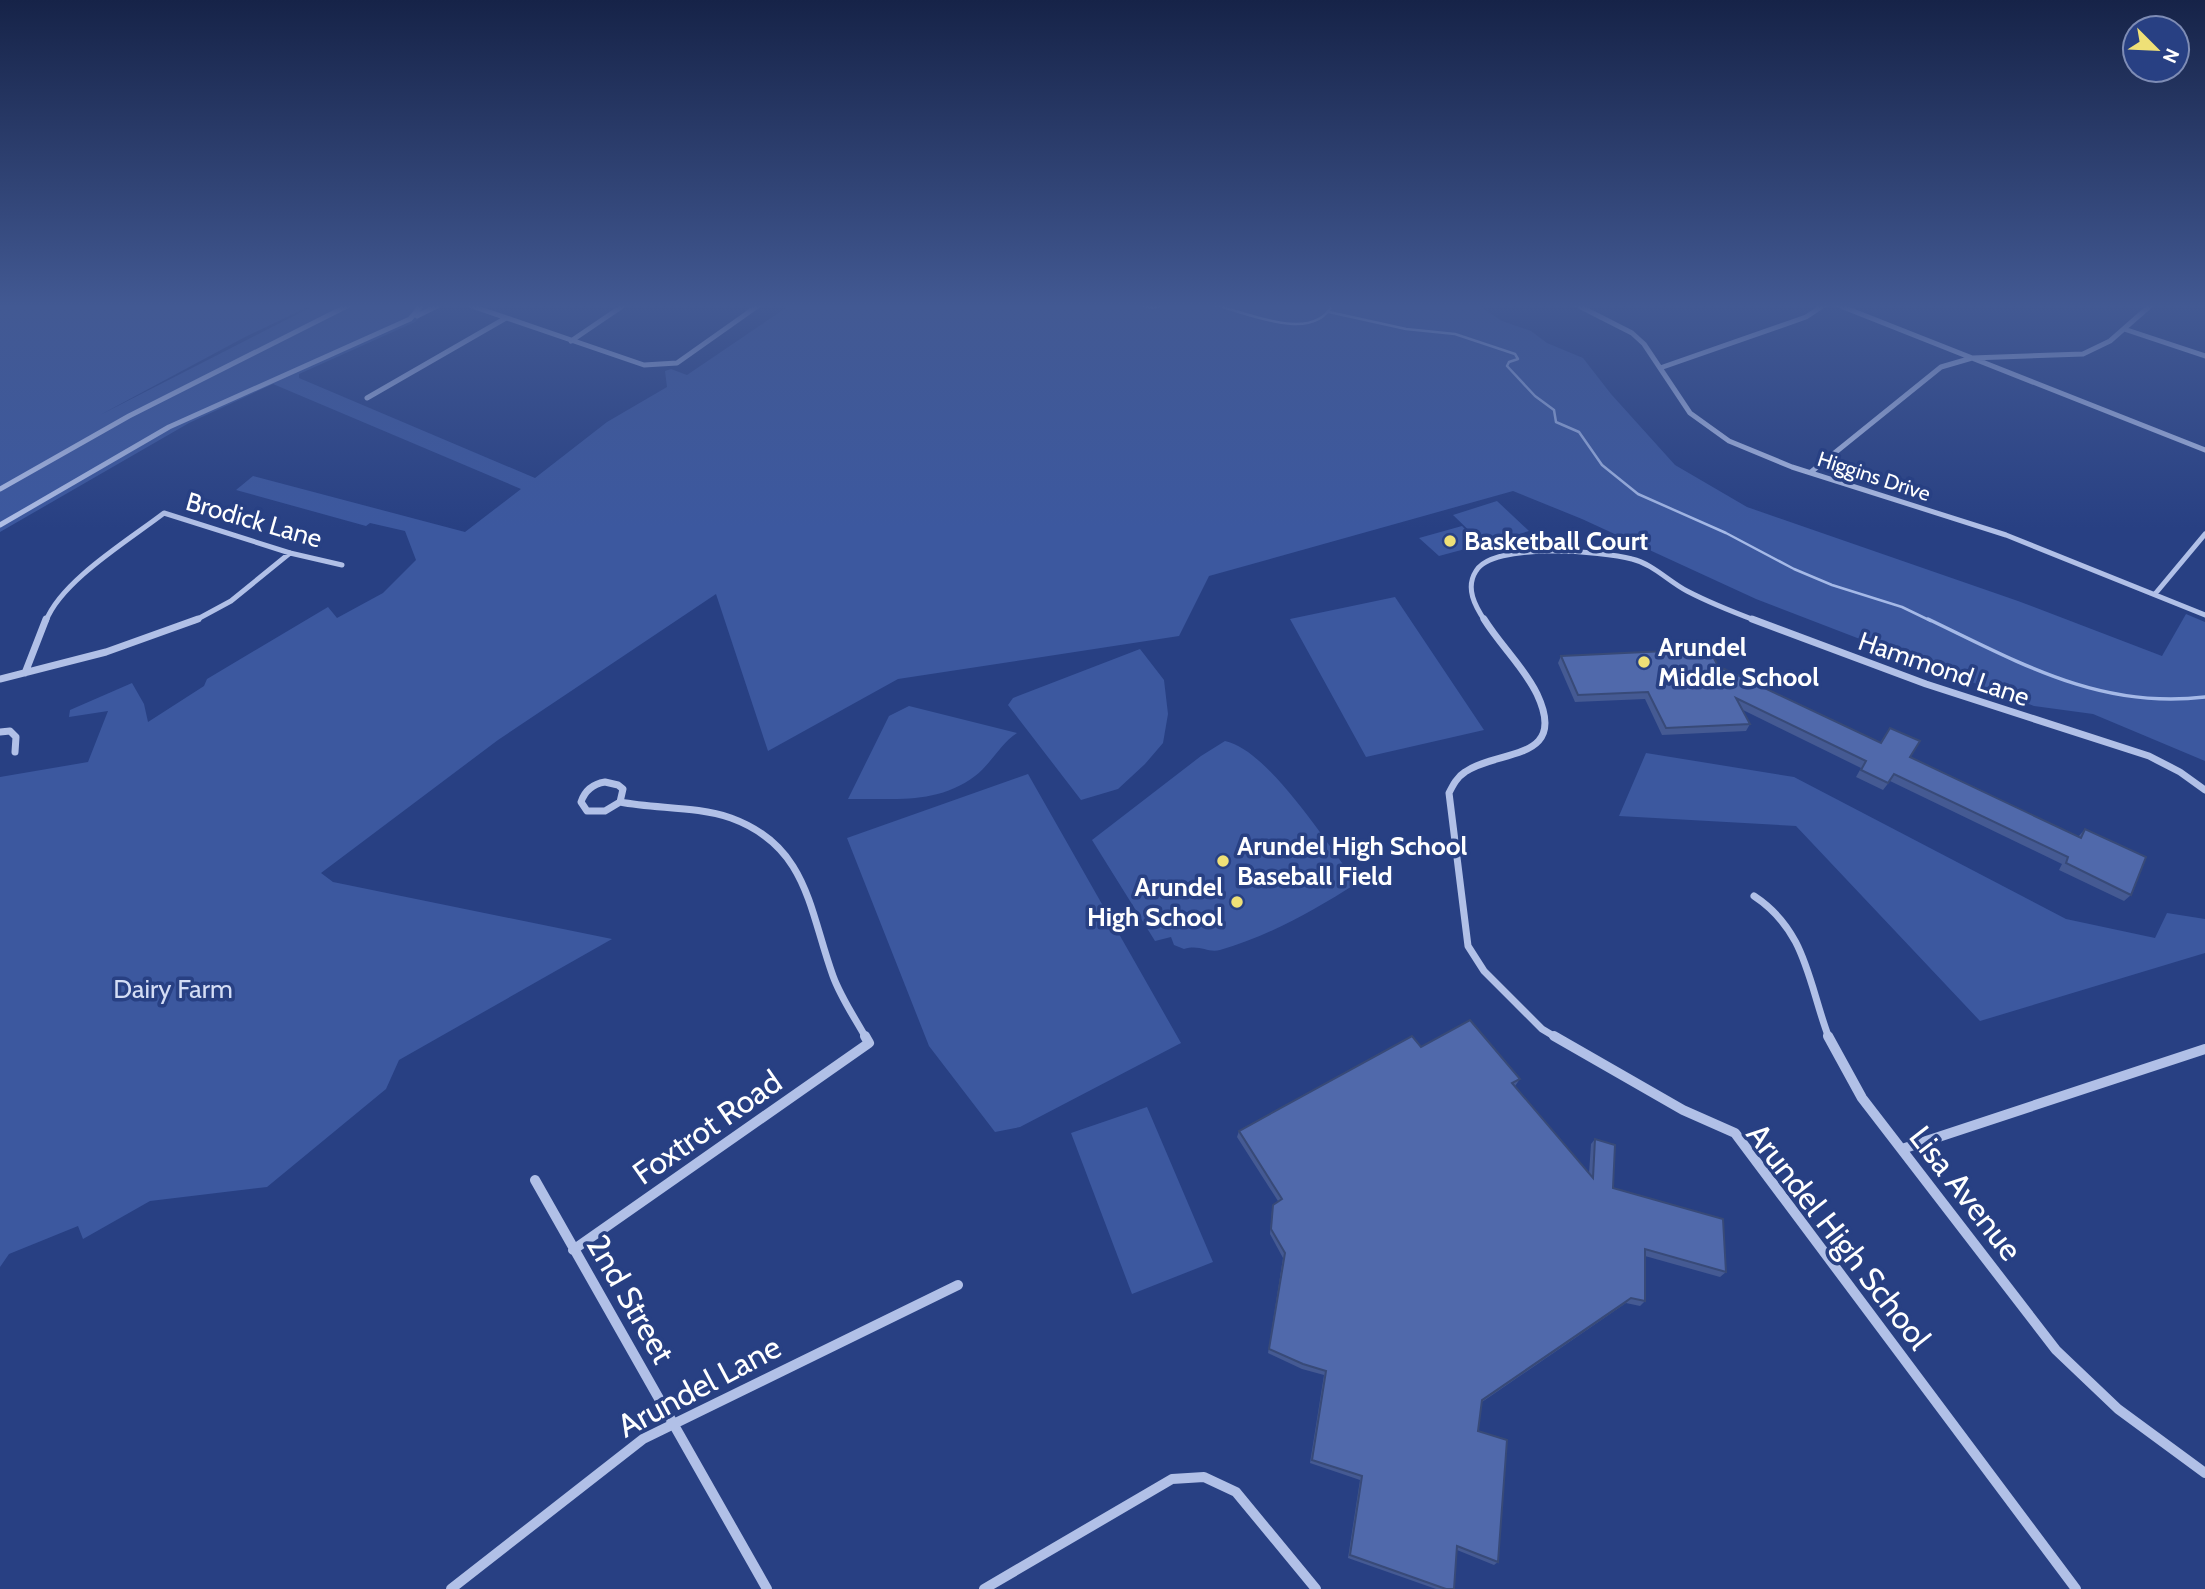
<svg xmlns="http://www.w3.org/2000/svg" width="2205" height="1589" viewBox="0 0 2205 1589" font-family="Cabin,sans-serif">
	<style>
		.green { fill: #3c589f }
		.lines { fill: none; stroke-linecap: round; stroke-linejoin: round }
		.stream-far1 { stroke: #a5b9e7; stroke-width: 2.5 }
		.stream { stroke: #a5b9e7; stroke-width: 3.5 }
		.minor-far2 { stroke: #b1c0e7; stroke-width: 5 }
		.minor-far1 { stroke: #b1c0e7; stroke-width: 7 }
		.minor { stroke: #b1c0e7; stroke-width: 10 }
		.wall { fill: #455a93 }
		.shaded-wall { fill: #384a78 }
		.building { fill: #5069ab; stroke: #384a78; stroke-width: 2 }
		.poi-dot { fill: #efe077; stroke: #284083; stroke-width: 2.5 }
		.labels { text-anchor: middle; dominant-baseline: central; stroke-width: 7; stroke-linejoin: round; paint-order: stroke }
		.far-street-label { font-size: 21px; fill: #fff; stroke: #284083 }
		.street-label { font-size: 26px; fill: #fff; stroke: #284083 }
		.poi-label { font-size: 26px; font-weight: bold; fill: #fff; stroke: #284083; text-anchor: start }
		.park-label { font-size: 26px; fill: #d4ddf5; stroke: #284083 }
		.near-street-label { font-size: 32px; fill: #fff; stroke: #284083 }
	</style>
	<rect width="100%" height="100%" fill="#284083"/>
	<path class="green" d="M0 305H312L245 337 100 415 315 305H432L415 322 299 374V378L535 478 607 422 667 387 665 371 671 369 687 375 790 305H1478L1502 321 1531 331 1547 343 1583 358 1611 394 1675 465 1747 507 2018 601 2162 656 2186 614 2205 622V761L2093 714 2034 706 1756 599 1582 519 1513 491 1209 576 1179 636 898 679 768 751 716 594 498 740 321 873 333 882 612 939 399 1060 386 1089 267 1187 150 1201 83 1239 78 1226 9 1254 0 1267V777L88 762 108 711 69 717 70 710 132 683 144 704 148 722 204 686 207 679 328 607 337 618 383 593 416 560 405 531 370 523 366 526 236 490 253 476 465 532 521 489 273 384 189 423 0 532Z
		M1497 501 1529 531 1484 545 1453 515Z
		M1462 526 1480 545 1439 556 1419 538Z
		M1395 597 1484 730 1366 757 1290 619Z
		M1140 649 1164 680 1168 714 1163 743 1145 764 1118 789 1081 800 1008 705 1013 698Z
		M909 706 1017 733C1001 743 991 764 975 776 937 805 893 798 848 799L889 716Z
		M1225 741C1269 750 1328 846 1357 883 1313 911 1271 935 1220 950 1207 953 1200 944 1184 949L1174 945 1171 937 1155 941 1092 840 1201 756Z
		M1646 753 1794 777 2066 919 2155 938 2167 913 2205 919V953L1980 1021 1796 826 1619 816Z
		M1028 774 1181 1043 1020 1127 995 1132 929 1046 847 838Z
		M1147 1107 1213 1262 1132 1294 1071 1133Z"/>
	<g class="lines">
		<path class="stream-far1" d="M1142 305 1153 308 1162 305
			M1215 305C1245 312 1313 344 1332 305
			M1329 312 1406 329 1455 334 1515 354 1518 359 1509 362 1507 366 1535 396 1554 410 1556 422 1579 432 1602 465 1638 494 1726 533 1794 569 1832 585 1902 607 1931 621"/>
		<path class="stream" d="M1928 619C2018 662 2100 710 2205 697"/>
		<path class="minor-far2" d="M469 305 644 365 677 363 759 305
			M1577 305 1632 333 1644 344 1690 413 1729 441 1792 467 2006 535 2205 615
			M1838 305 2205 450
			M417 316 439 305
			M2124 329 2205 356
			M571 341 624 305
			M1660 368 1806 317 1824 305
			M367 398 506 318
			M1811 472 1941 367 1972 358 2083 354 2110 341 2151 305
			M0 489 129 416 349 305
			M0 525 169 427 410 319 422 305
			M2155 594 2205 534
			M46 621C61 581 129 540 164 513L290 553 342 565
			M194 621 231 601 290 553
			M1485 621C1475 606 1465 588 1476 571 1492 542 1603 551 1632 559 1653 564 1668 581 1687 591 1710 603 1733 612 1757 621"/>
		<path class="minor-far1" d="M1484 619C1500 645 1524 667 1537 694 1569 762 1498 749 1465 772 1457 777 1453 785 1449 793L1468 946 1484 971 1542 1029 1557 1038
			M1752 619 1926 684 2149 756 2180 772 2205 790
			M25 673 46 619
			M0 679 106 652 198 619
			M0 732 10 731 16 737 15 752
			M605 782 618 785 623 789 620 802 605 811H587L581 802C585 790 593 784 605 782Z
			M620 802C656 809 696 806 731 818 808 846 809 910 833 976 841 998 855 1018 866 1038
			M1754 896C1807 931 1808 983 1829 1038"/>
		<path class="minor" d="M1554 1036 1683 1110 1735 1133 2076 1589
			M1828 1036 1862 1098 2056 1350 2118 1409 2205 1473
			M1902 1149 2205 1049
			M535 1180 767 1589
			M573 1250 869 1043 865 1036
			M451 1589 643 1439 958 1285
			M984 1589 1172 1479 1204 1477 1236 1492 1316 1589"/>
	</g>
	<path class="wall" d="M1561 656 1718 666 1880 743 1890 728 1910 757 2078 837 2085 829 2131 895 2124 901 2059 870 2062 864 1890 781 1883 790 1856 777 1861 768 1743 710 1750 724 1746 731 1662 735 1645 699 1575 702 1558 663Z
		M1421 1047 1520 1079 1515 1086 1589 1174 1591 1144 1595 1139 1613 1188 1726 1272 1720 1277 1645 1256V1301L1640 1306 1626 1303 1482 1402 1478 1431 1498 1562 1494 1565 1457 1550 1454 1589H1436L1348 1558 1360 1480 1310 1463 1324 1375 1302 1369 1268 1353 1283 1258 1270 1234 1272 1210 1273 1205 1278 1201 1237 1137 1239 1131Z"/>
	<path class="shaded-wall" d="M1631 1298 1626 1303 1478 1404 1482 1400Z"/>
	<path class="building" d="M1709 649 1718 666 1881 743 1890 728 1920 741 1910 757 2081 838 2085 829 2146 857 2131 895 2066 863 2068 857 1894 774 1888 783 1861 770 1866 761 1736 698 1750 724 1666 728 1648 692 1578 695 1561 656Z
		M1470 1020 1520 1079 1512 1083 1593 1178 1595 1139 1615 1145 1613 1188 1723 1219 1726 1272 1645 1249V1301L1631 1298 1482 1400 1478 1431 1507 1440 1498 1562 1457 1546 1454 1589H1446L1350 1555 1362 1476 1312 1460 1326 1371 1303 1364 1269 1349 1285 1253 1271 1229 1273 1205 1282 1199 1239 1131 1412 1036 1421 1047Z"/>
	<linearGradient id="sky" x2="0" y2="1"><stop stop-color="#162348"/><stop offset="0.58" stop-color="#425993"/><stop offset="1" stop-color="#425993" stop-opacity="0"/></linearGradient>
	<rect width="2205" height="528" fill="url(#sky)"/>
	<g class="poi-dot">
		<circle cx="1450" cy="541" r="7"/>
		<circle cx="1644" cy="662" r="7"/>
		<circle cx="1223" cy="861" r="7"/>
		<circle cx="1237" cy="902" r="7"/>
	</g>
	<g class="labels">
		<g class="far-street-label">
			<text transform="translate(1874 476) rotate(18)">Higgins Drive</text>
		</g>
		<g class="street-label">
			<text transform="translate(254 520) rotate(16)">Brodick Lane</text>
			<text transform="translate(1944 669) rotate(19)">Hammond Lane</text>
		</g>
		<g class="poi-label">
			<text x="1464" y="541">Basketball Court</text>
			<text x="1658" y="647">Arundel<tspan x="1658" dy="30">Middle School</tspan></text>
			<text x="1237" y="846">Arundel High School<tspan x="1237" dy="30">Baseball Field</tspan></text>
			<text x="1223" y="887" text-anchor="end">Arundel<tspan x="1223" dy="30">High School</tspan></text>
		</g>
		<g class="park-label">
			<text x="173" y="989">Dairy Farm</text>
		</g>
		<g class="near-street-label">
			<text transform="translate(707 1127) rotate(-35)">Foxtrot Road</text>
			<text transform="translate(1966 1193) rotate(52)">Lisa Avenue</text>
			<text transform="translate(1839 1236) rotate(52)">Arundel High School</text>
			<text transform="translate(631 1299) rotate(60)">2nd Street</text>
			<text transform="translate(699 1386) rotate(-28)">Arundel Lane</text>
		</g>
	</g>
	<g transform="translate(2156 49) rotate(114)"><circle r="33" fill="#284083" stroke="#7e8cb5" stroke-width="2"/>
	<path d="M0-5L12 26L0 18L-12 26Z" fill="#efe077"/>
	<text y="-10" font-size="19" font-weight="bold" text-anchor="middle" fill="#ffffff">N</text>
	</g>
</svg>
